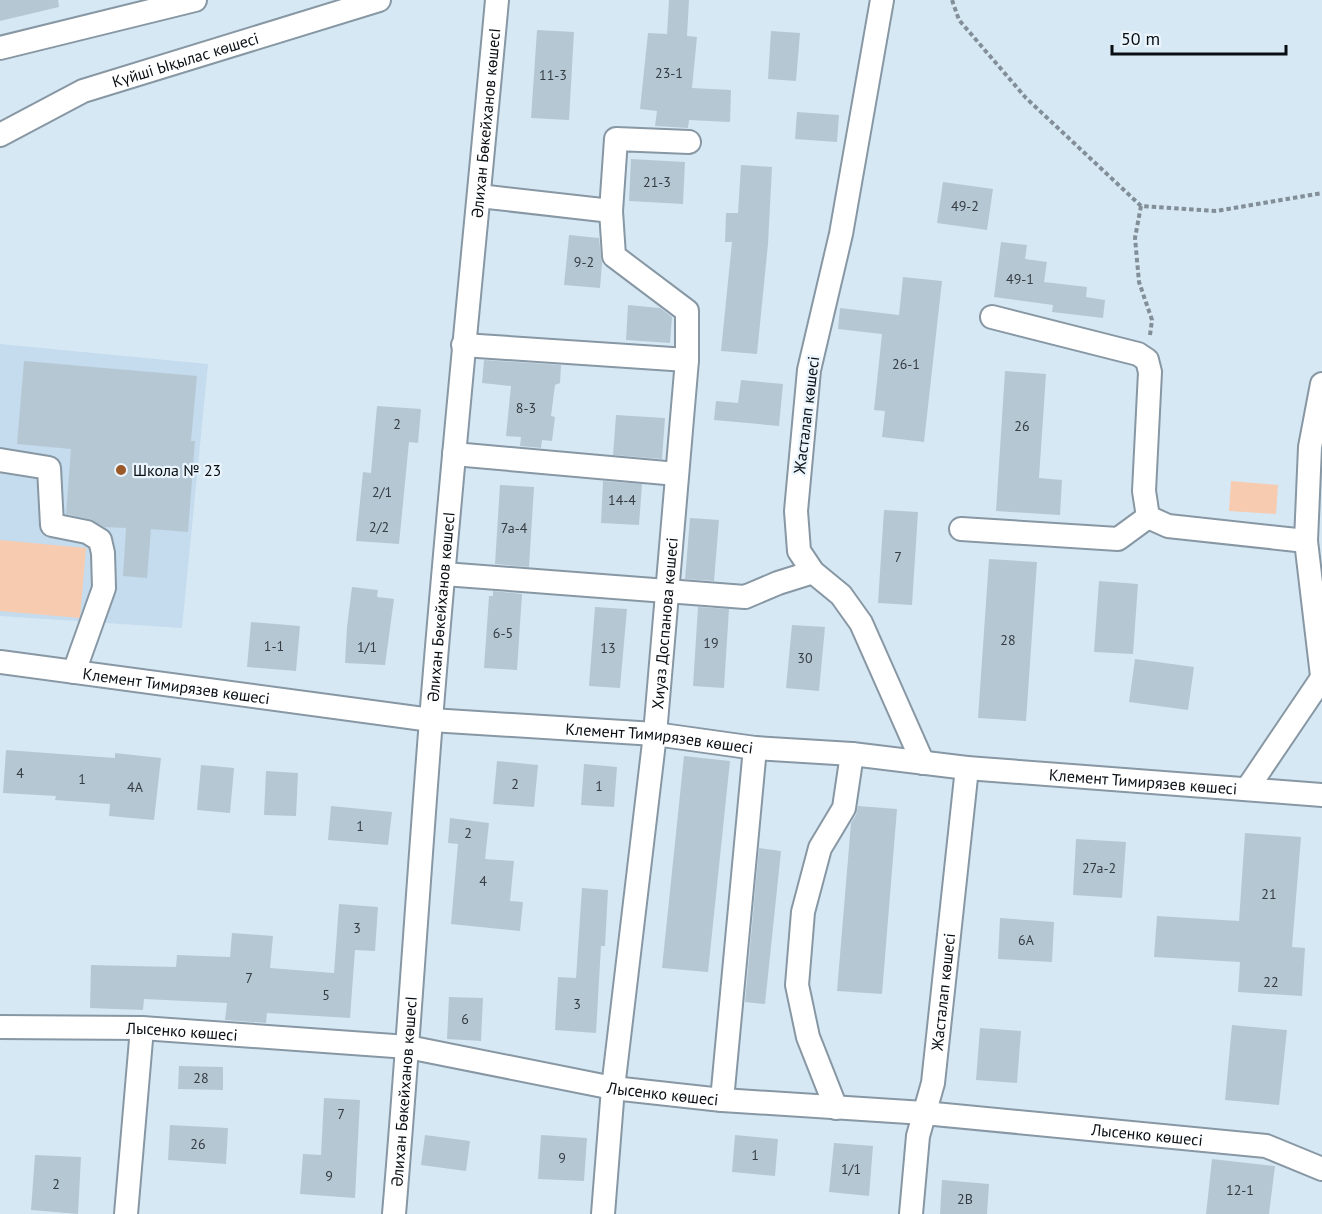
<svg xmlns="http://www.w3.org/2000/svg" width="1322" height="1214" viewBox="0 0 1322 1214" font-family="'PT Sans',sans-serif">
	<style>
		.built { fill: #c4dcee }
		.pitch { fill: #f7cbb0 }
		.building { fill: #b6c7d4 }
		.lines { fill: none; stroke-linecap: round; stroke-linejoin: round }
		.minor-casing { stroke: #8797a3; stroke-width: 26 }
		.path { stroke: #838f98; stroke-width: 4; stroke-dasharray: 4.5 3; stroke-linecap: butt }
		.minor { stroke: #fff; stroke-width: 22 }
		.poi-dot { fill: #9b5828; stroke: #eaf4fc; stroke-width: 2 }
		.labels { text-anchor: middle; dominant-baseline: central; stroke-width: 4.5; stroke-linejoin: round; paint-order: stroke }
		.number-label { font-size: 14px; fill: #343c42 }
		.street-label { font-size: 16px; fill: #080e12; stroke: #eaf4fc }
		.poi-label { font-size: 16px; fill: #080e12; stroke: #eaf4fc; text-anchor: start }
	</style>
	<rect width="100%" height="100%" fill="#d7e8f5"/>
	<path class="built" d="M0 344 208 364 182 628 0 616Z"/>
	<path class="pitch" d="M1231 481 1278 485 1276 514 1229 511Z
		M0 540 86 548 80 618 0 611Z"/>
	<path class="building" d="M0 0H58L59 7 0 21Z
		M669 0H689L687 36 697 37 692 88 731 90 730 122 689 120 688 128 655 126 657 111 640 109 648 33 667 34Z
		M537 30 574 32 569 120 531 118Z
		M771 31 800 33 796 81 768 79Z
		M797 112 839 115 837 142 795 139Z
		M631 159 685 162 683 204 629 201Z
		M741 165 772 167 768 244 757 354 721 351 732 242H725L726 213H738Z
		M943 182 993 189 987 230 937 223Z
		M569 235 599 238 601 257 602 263 600 288 564 285Z
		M1001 242 1027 245 1025 259 1047 262 1044 282 1087 287 1086 297 1105 300 1103 318 1052 312 1053 305 994 297Z
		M903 277 942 281 924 442 882 437 885 411 874 410 882 334 838 329 840 308 899 315Z
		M628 305 660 308 672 317 670 343 626 340Z
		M484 360 561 365 560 383 555 385 551 416 555 417 552 441 542 440 541 448 520 446 521 437 506 436 511 386 482 383Z
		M24 361 197 376 191 441H195L188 532 151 529 147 578 123 576 126 528 104 527 90 519 66 514 71 449 17 444Z
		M1005 371 1046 374 1039 478 1062 480 1060 515 996 511Z
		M741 380 783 384 779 426 714 420 716 401 738 403Z
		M377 406 421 409 418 443 409 442 399 544 356 541 363 472 371 473Z
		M616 415 665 418 662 459 613 455Z
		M603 481 642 484 639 525 601 523Z
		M500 485 534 487 529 567 495 564Z
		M884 510 918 512 912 605 878 603Z
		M690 518 719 520 714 581 685 579Z
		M989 559 1037 562 1026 721 978 718Z
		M1099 581 1138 584 1133 654 1094 652Z
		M352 587 378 590 377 597 394 599 385 665 345 663 347 627Z
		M493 591 522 594 517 670 484 668 489 596H493Z
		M595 607 627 609 620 688 589 686Z
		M698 607 729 609 724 688 693 686Z
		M251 622 300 626 296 671 247 667Z
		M792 625 825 627 819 691 786 688Z
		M1135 659 1194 667 1188 710 1129 702Z
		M6 750 115 758V753L161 758 154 820 109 816 110 804 55 800 56 796 3 793Z
		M684 756 730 761 708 972 662 968Z
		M497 761 538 765 534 807 493 804Z
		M584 764 617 767 614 807 581 805Z
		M201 765 234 768 230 813 197 810Z
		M266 771 298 773 296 816 264 815Z
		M331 806 392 812 388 845 328 840Z
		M858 806 897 809 882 994 837 991 851 823 856 815Z
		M450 818 489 823 485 859 514 861 510 901 523 902 520 931 451 924 458 844 448 843Z
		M1245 833 1301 837 1292 947 1305 948 1302 996 1238 992 1240 962 1154 957 1157 916 1239 921Z
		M1076 839 1126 842 1122 898 1073 895Z
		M759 848 781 851 765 1004 745 1002Z
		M582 888 608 890 605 946H601L596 1033 555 1030 558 977 576 978Z
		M339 904 378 907 375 951 355 950 350 1018 267 1013 266 1023 225 1020 227 1003 144 999 143 1010 90 1008 91 965 176 967 177 955 230 957 232 933 273 936 270 968 334 973Z
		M1000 918 1054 922 1052 962 998 959Z
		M449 997 483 998 481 1041 447 1039Z
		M1232 1025 1287 1030 1279 1105 1225 1100Z
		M980 1028 1021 1031 1017 1083 976 1080Z
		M179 1066 223 1067V1090L178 1089Z
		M324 1098 360 1100 355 1198 300 1194 303 1154 321 1155Z
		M170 1125 228 1128 226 1164 168 1160Z
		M425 1135 470 1141 466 1171 421 1165Z
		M541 1135 587 1138 584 1181 538 1179Z
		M735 1135 778 1139 775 1176 732 1172Z
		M834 1143 873 1146 869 1196 829 1192Z
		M35 1155 81 1157 78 1214 31 1210Z
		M1212 1159 1275 1166 1269 1214H1206Z
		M942 1180 989 1184 987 1214H940Z"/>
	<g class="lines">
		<defs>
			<g id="minor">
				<path d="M882 0 841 234 809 370 796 511 799 551 813 572 841 595 861 623 923 763"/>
				<path d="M0 48 195 0"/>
				<path id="s1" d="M0 135 83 91 379 0"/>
				<path d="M479 196 611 211"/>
				<path d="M992 317 1138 354 1147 360 1150 372 1144 491 1148 517 1168 526 1306 541"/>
				<path d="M463 345 687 360"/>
				<path d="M1322 384 1310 447 1306 541 1322 676"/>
				<path d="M454 454 677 474"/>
				<path d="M0 460 49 468 52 525 87 532 100 540 103 553 104 588 74 672"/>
				<path d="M961 529 1118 539 1148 517"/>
				<path d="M444 574 745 597 778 583 813 572"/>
				<path id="s2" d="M0 662 431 720 655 734 755 748 852 754 967 768 1322 795"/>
				<path d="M1247 789 1322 678"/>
				<path id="s3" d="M0 1027 142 1028 408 1047 613 1088 722 1100 924 1113 1266 1146 1322 1169"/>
				<path d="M722 1100 755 748"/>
				<path d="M836 1108 808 1037 797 985 803 912 820 848 844 808 852 754"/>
				<path d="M126 1214 142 1028"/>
				<path id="s4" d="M394 1214C408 1049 418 884 431 720 450 479 475 240 497 0"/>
				<path id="s5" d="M603 1214 613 1088 655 734 687 360V311L614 256 611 211 616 139 689 142"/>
				<path id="s6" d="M911 1214 918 1136 933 1083 967 768"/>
			</g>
		</defs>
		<use href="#minor" class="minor-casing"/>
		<path class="path" d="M952 0 959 20 1026 98 1141 206 1216 211 1322 193
			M1141 206 1135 238 1139 282 1152 320 1150 335"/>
		<use href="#minor" class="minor"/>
	</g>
	<circle class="poi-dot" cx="121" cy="470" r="6"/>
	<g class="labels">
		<g class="number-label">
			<text x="669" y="73">23-1</text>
			<text x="553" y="75">11-3</text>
			<text x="657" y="182">21-3</text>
			<text x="965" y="206">49-2</text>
			<text x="584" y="262">9-2</text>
			<text x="1020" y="279">49-1</text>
			<text x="906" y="364">26-1</text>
			<text x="526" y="408">8-3</text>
			<text x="397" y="424">2</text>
			<text x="1022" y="426">26</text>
			<text x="382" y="492">2/1</text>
			<text x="622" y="500">14-4</text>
			<text x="379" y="527">2/2</text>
			<text x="514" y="528">7a-4</text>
			<text x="898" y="557">7</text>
			<text x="503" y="633">6-5</text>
			<text x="1008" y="640">28</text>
			<text x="711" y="643">19</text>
			<text x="274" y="646">1-1</text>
			<text x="367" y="647">1/1</text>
			<text x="608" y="648">13</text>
			<text x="805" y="658">30</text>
			<text x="20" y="773">4</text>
			<text x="82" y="779">1</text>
			<text x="515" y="784">2</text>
			<text x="599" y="786">1</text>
			<text x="135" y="787">4А</text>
			<text x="360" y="826">1</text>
			<text x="468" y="833">2</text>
			<text x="1099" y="868">27a-2</text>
			<text x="483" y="881">4</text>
			<text x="1269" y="894">21</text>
			<text x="357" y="928">3</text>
			<text x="1026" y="940">6А</text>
			<text x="249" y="978">7</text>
			<text x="1271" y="982">22</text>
			<text x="326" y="995">5</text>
			<text x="577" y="1004">3</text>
			<text x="465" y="1019">6</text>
			<text x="201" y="1078">28</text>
			<text x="341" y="1114">7</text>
			<text x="198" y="1144">26</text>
			<text x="755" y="1155">1</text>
			<text x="562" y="1158">9</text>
			<text x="851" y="1169">1/1</text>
			<text x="329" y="1176">9</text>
			<text x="56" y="1184">2</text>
			<text x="1240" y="1190">12-1</text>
			<text x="965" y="1199">2В</text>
		</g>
		<g class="street-label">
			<text stroke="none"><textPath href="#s1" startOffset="201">Күйші Ықылас көшесі</textPath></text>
			<text stroke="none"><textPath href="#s4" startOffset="1095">Әлихан Бөкейханов көшесI</textPath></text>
			<text transform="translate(806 415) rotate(-83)">Жасталап көшесі</text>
			<text stroke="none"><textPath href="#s4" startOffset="609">Әлихан Бөкейханов көшесI</textPath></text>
			<text stroke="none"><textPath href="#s5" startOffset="594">Хиуаз Доспанова көшесі</textPath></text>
			<text stroke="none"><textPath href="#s2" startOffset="178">Клемент Тимирязев көшесі</textPath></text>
			<text stroke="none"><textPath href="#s2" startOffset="664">Клемент Тимирязев көшесі</textPath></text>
			<text stroke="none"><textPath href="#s2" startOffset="1150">Клемент Тимирязев көшесі</textPath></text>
			<text stroke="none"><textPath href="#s6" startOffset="225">Жасталап көшесі</textPath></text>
			<text stroke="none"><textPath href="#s3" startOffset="182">Лысенко көшесі</textPath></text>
			<text stroke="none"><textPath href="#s4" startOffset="123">Әлихан Бөкейханов көшесI</textPath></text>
			<text stroke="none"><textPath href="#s3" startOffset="668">Лысенко көшесі</textPath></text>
			<text stroke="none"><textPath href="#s3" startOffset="1154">Лысенко көшесі</textPath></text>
		</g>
		<g class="poi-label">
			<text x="133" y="470">Школа № 23</text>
		</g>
	</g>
	<path d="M1112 45v9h174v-9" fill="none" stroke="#080e12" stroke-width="3"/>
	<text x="1121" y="45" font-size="18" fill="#080e12" stroke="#eaf4fc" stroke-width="4.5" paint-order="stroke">50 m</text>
</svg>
